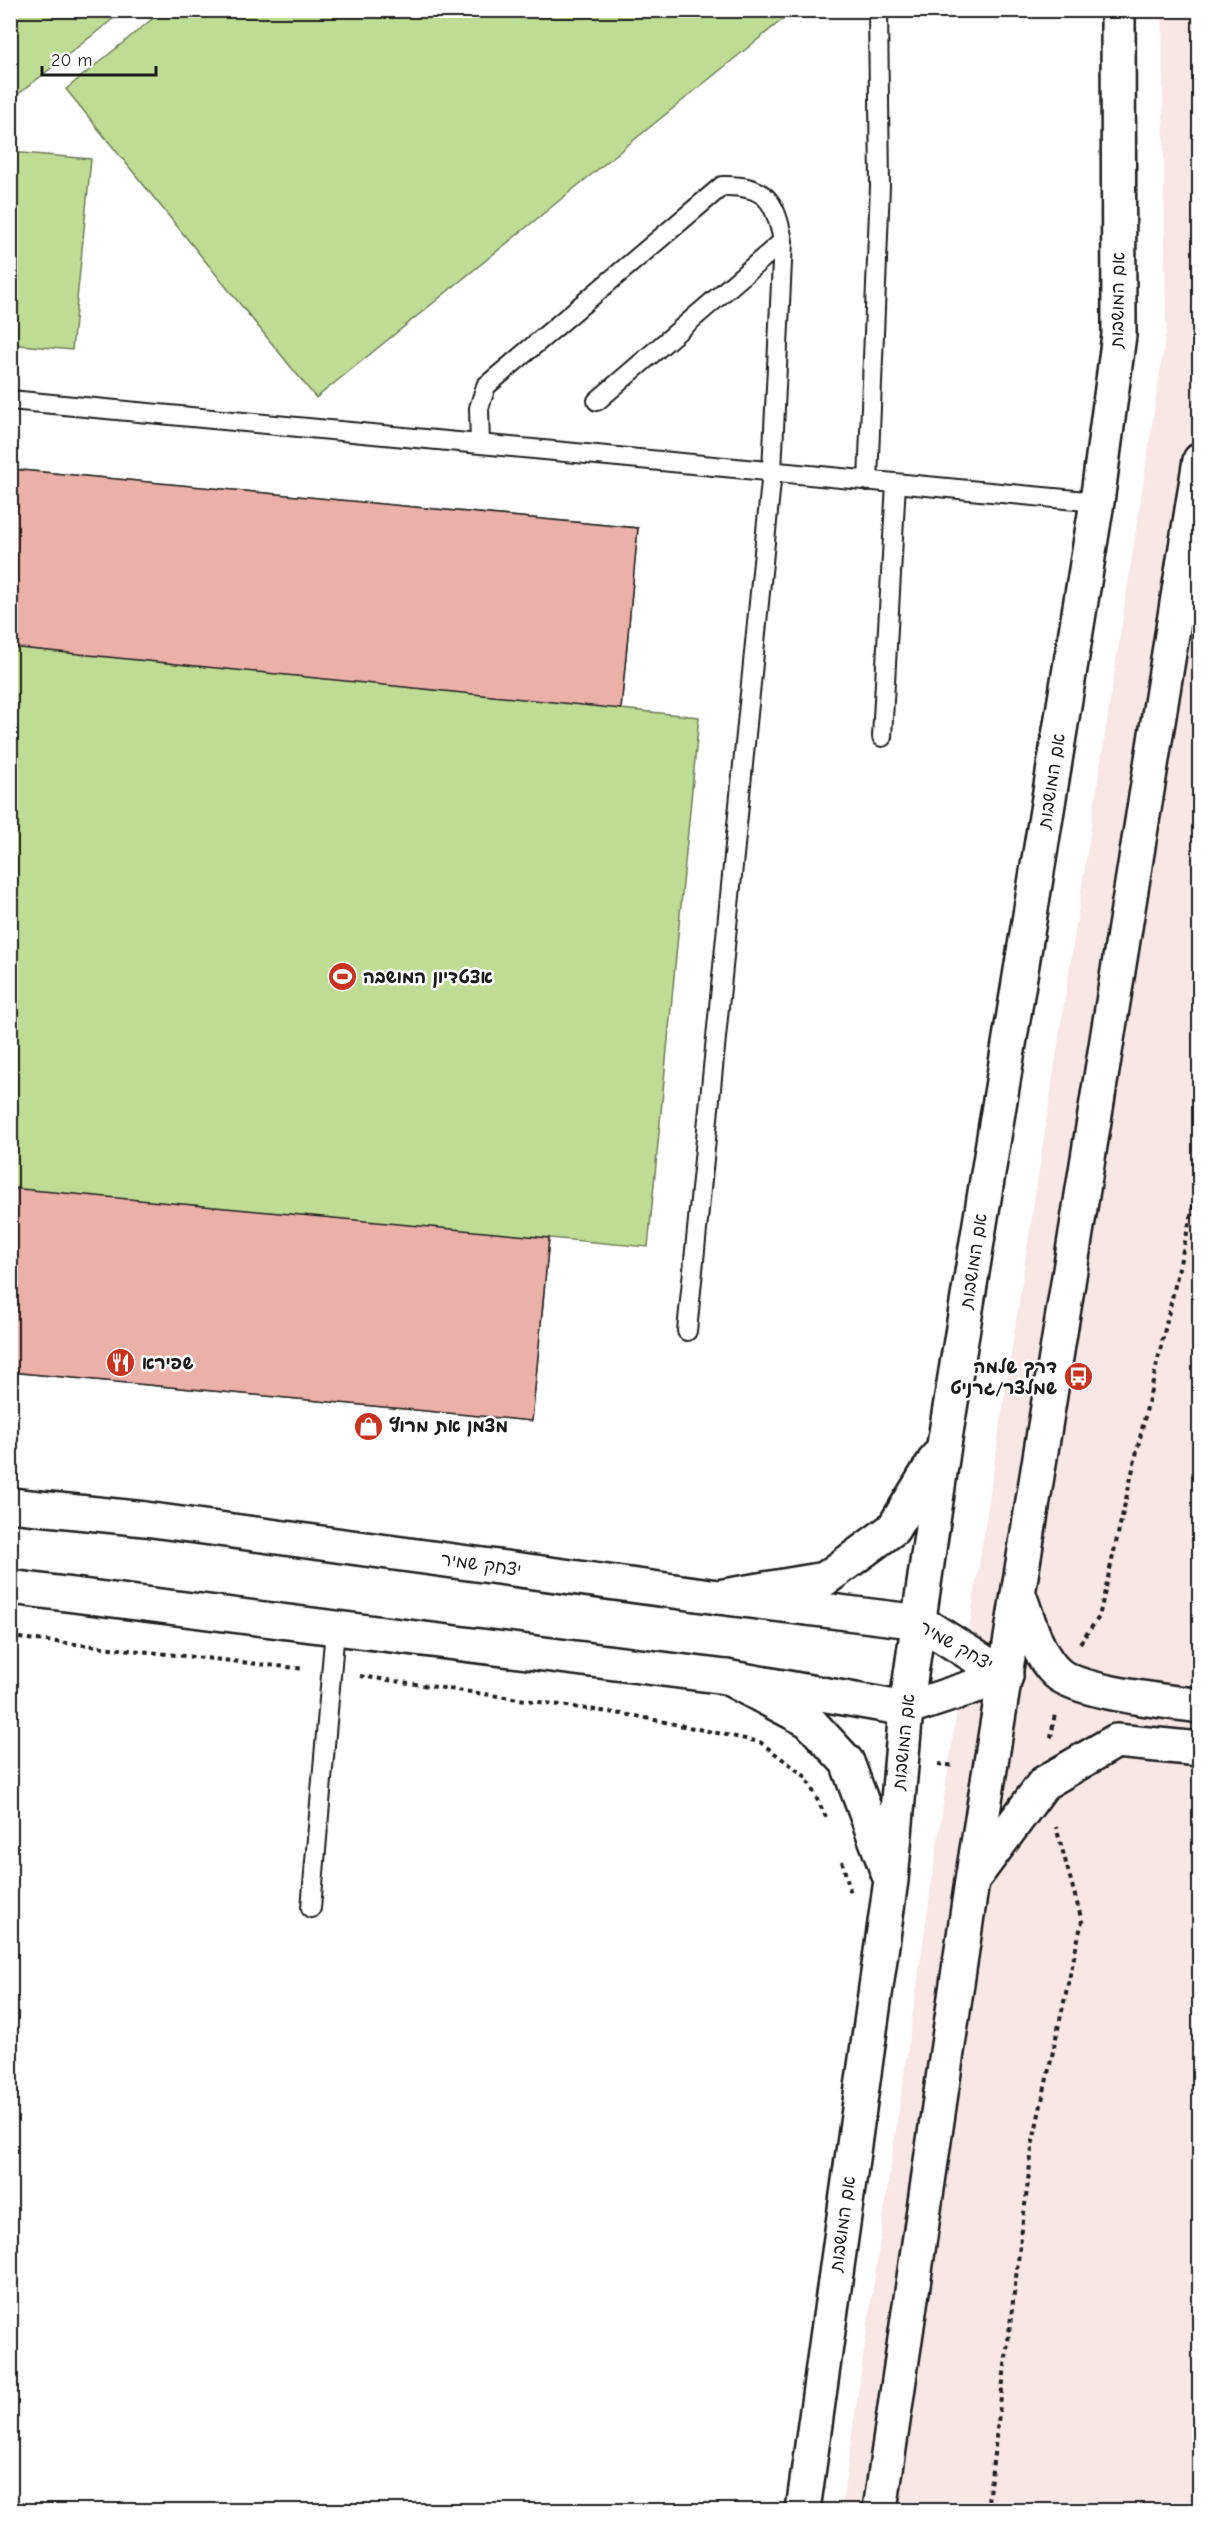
<svg xmlns="http://www.w3.org/2000/svg" width="1210" height="2521" viewBox="0 0 1210 2521" font-family="'Comic Neue','Playpen Sans Hebrew',sans-serif">
	<style>
		.built { fill: #f9e7e5 }
		.green { fill: #bfdc94; stroke: #6e7c58; stroke-width: 1.5 }
		.building { fill: #ebb0a8; stroke: #1c1c1c; stroke-width: 1.5 }
		.lines { fill: none; stroke-linecap: round; stroke-linejoin: round }
		.lane-casing { stroke: #1c1c1c; stroke-width: 22 }
		.street-casing { stroke: #1c1c1c; stroke-width: 38 }
		.secondary-casing { stroke: #1c1c1c; stroke-width: 38 }
		.path { stroke: #1c1c1c; stroke-width: 4; stroke-dasharray: 4.5 4.5; stroke-linecap: butt }
		.lane { stroke: #fff; stroke-width: 18 }
		.street { stroke: #fff; stroke-width: 33 }
		.secondary { stroke: #fff; stroke-width: 33 }
		.labels { text-anchor: middle; dominant-baseline: central; stroke-width: 5; stroke-linejoin: round; paint-order: stroke }
		.street-label { font-size: 18px; fill: #1c1c1c; stroke: #fff }
		.poi-label { font-size: 18px; font-weight: bold; fill: #1c1c1c; stroke: #fff; text-anchor: start }
	</style>
	<rect width="100%" height="100%" fill="#fff"/>
	<filter id="ink" filterUnits="userSpaceOnUse"><feTurbulence type="fractalNoise" baseFrequency=".0167" numOctaves="2"/><feDisplacementMap in="SourceGraphic" scale="12" xChannelSelector="R" yChannelSelector="G"/><feConvolveMatrix kernelMatrix="1 2 1 2 8 2 1 2 1" color-interpolation-filters="sRGB"/></filter>
	<g filter="url(#ink)">
		<path class="built" d="M1162 11H1199V2510H841L950 1756 1166 332Z"/>
		<path class="green" d="M11 10H123V11L11 100Z
			M162 11V10L793 11 316 398 66 89Z
			M10 152 91 159 72 350 11 344Z
			M11 469 638 528 621 709 699 717 648 1247 549 1238 532 1421 11 1372Z"/>
		<path class="building" d="M10 469 638 528 621 709 10 647Z
			M10 1188 549 1238 532 1421 10 1372Z"/>
		<g class="lines">
			<defs>
				<path id="lane" d="M10 400 1097 502
					M597 401 783 241
					M480 444 479 408 486 386 722 186C766 185 775 200 783 241L772 471 687 1331
					M868 481 880 186 878 10
					M882 737 896 483
					M311 1908 335 1629"/>
				<path id="street" d="M10 1505 145 1519 718 1597 920 1622 1006 1676
					M10 1587 726 1677 906 1709 1006 1676"/>
				<path id="secondary" d="M1019 1595C1029 1620 1036 1654 1057 1673 1080 1693 1166 1701 1200 1706
					M718 1597 825 1579 893 1529 937 1457
					M726 1677 809 1721 847 1762 888 1873
					M976 1875 1044 1783 1116 1741 1200 1749
					M803 2510 891 1880 906 1709 944 1445 1097 502 1119 335 1118 10
					M880 2510 972 1881 1200 460"/>
			</defs>
			<use href="#lane" class="lane-casing"/>
			<use href="#street" class="street-casing"/>
			<use href="#secondary" class="secondary-casing"/>
			<path class="path" d="M10 1637 305 1669
				M1080 1643 1099 1617 1200 1176
				M360 1676 636 1716 760 1742 806 1777 826 1817
				M1051 1738 1055 1713
				M938 1764 955 1766
				M842 1861 851 1894
				M987 2510 1033 2141 1082 1921 1056 1827"/>
			<use href="#lane" class="lane"/>
			<use href="#street" class="street"/>
			<use href="#secondary" class="secondary"/>
		</g>
	</g>
	<defs>
		<symbol id="stadium-disc" viewBox="-11 -11 22 22"><circle r="9.5" fill="#c8321e" stroke="#fff"/><path d="M0-5a6.5 5 0 1 0 0 10a6.5 5 0 1 0 0-10ZM-3.5-1.8h7v3.6h-7Z" fill="#fff"/></symbol>
		<symbol id="restaurant-disc" viewBox="-11 -11 22 22"><circle r="9.5" fill="#c8321e" stroke="#fff"/><path d="M-5-6h1v4h1v-4h1v4h1v-4h1v5L-1.5 .5V6h-2V.5L-5-1ZM5-6V6H3V1.5H1.5Q1.5-4 5-6Z" fill="#fff"/></symbol>
		<symbol id="bus-disc" viewBox="-11 -11 22 22"><circle r="9.5" fill="#c8321e" stroke="#fff"/><path d="M-5-6H5V4H4V6H2V4H-2V6H-4V4H-5ZM-3.5-4V0h7V-4ZM-3.5 1.2v1.5H-2V1.2ZM2 1.2v1.5H3.5V1.2Z" fill="#fff"/></symbol>
		<symbol id="shop-disc" viewBox="-11 -11 22 22"><circle r="9.5" fill="#c8321e" stroke="#fff"/><path d="M-5-2.5h2.3a2.7 3.5 0 0 1 5.4 0H5L5.5 6h-11ZM-1.5-2.5h3a1.5 2.3 0 0 0-3 0Z" fill="#fff"/></symbol>
	</defs>
	<g fill-rule="evenodd">
		<use href="#stadium-disc" x="326" y="960" width="33" height="33"/>
		<use href="#restaurant-disc" x="104" y="1346" width="33" height="33"/>
		<use href="#bus-disc" x="1062" y="1360" width="33" height="33"/>
		<use href="#shop-disc" x="352" y="1410" width="33" height="33"/>
	</g>
	<g class="labels">
		<g class="street-label">
			<text transform="translate(1118 300) rotate(-89)">אם המושבות</text>
			<text transform="translate(1052 781) rotate(-81)">אם המושבות</text>
			<text transform="translate(974 1261) rotate(-81)">אם המושבות</text>
			<text transform="translate(481 1565) rotate(8)">יצחק שמיר</text>
			<text transform="translate(956 1646) rotate(30)">יצחק שמיר</text>
			<text transform="translate(904 1742) rotate(-84)">אם המושבות</text>
			<text transform="translate(843 2224) rotate(-82)">אם המושבות</text>
		</g>
		<g class="poi-label">
			<text x="363" y="977">אצטדיון המושבה</text>
			<text x="142" y="1363">שפירא</text>
			<text x="1057" y="1367" text-anchor="end">דרך שלמה<tspan x="1057" dy="21">שמלצר/גרניט</tspan></text>
			<text x="389" y="1426">מצמן את מרוץ</text>
		</g>
	</g>
	<rect width="1210" height="2521" fill="none" stroke="#fff" stroke-width="36"/>
	<rect x="18" y="18" width="1174" height="2485" fill="none" stroke="#1c1c1c" stroke-width="2" filter="url(#ink)"/>
	<path d="M42 66v9h114v-9" fill="none" stroke="#1c1c1c" stroke-width="3"/>
	<text x="51" y="66" font-size="18" fill="#1c1c1c" stroke="#ffffff" stroke-width="4.5" paint-order="stroke">20 m</text>
</svg>
